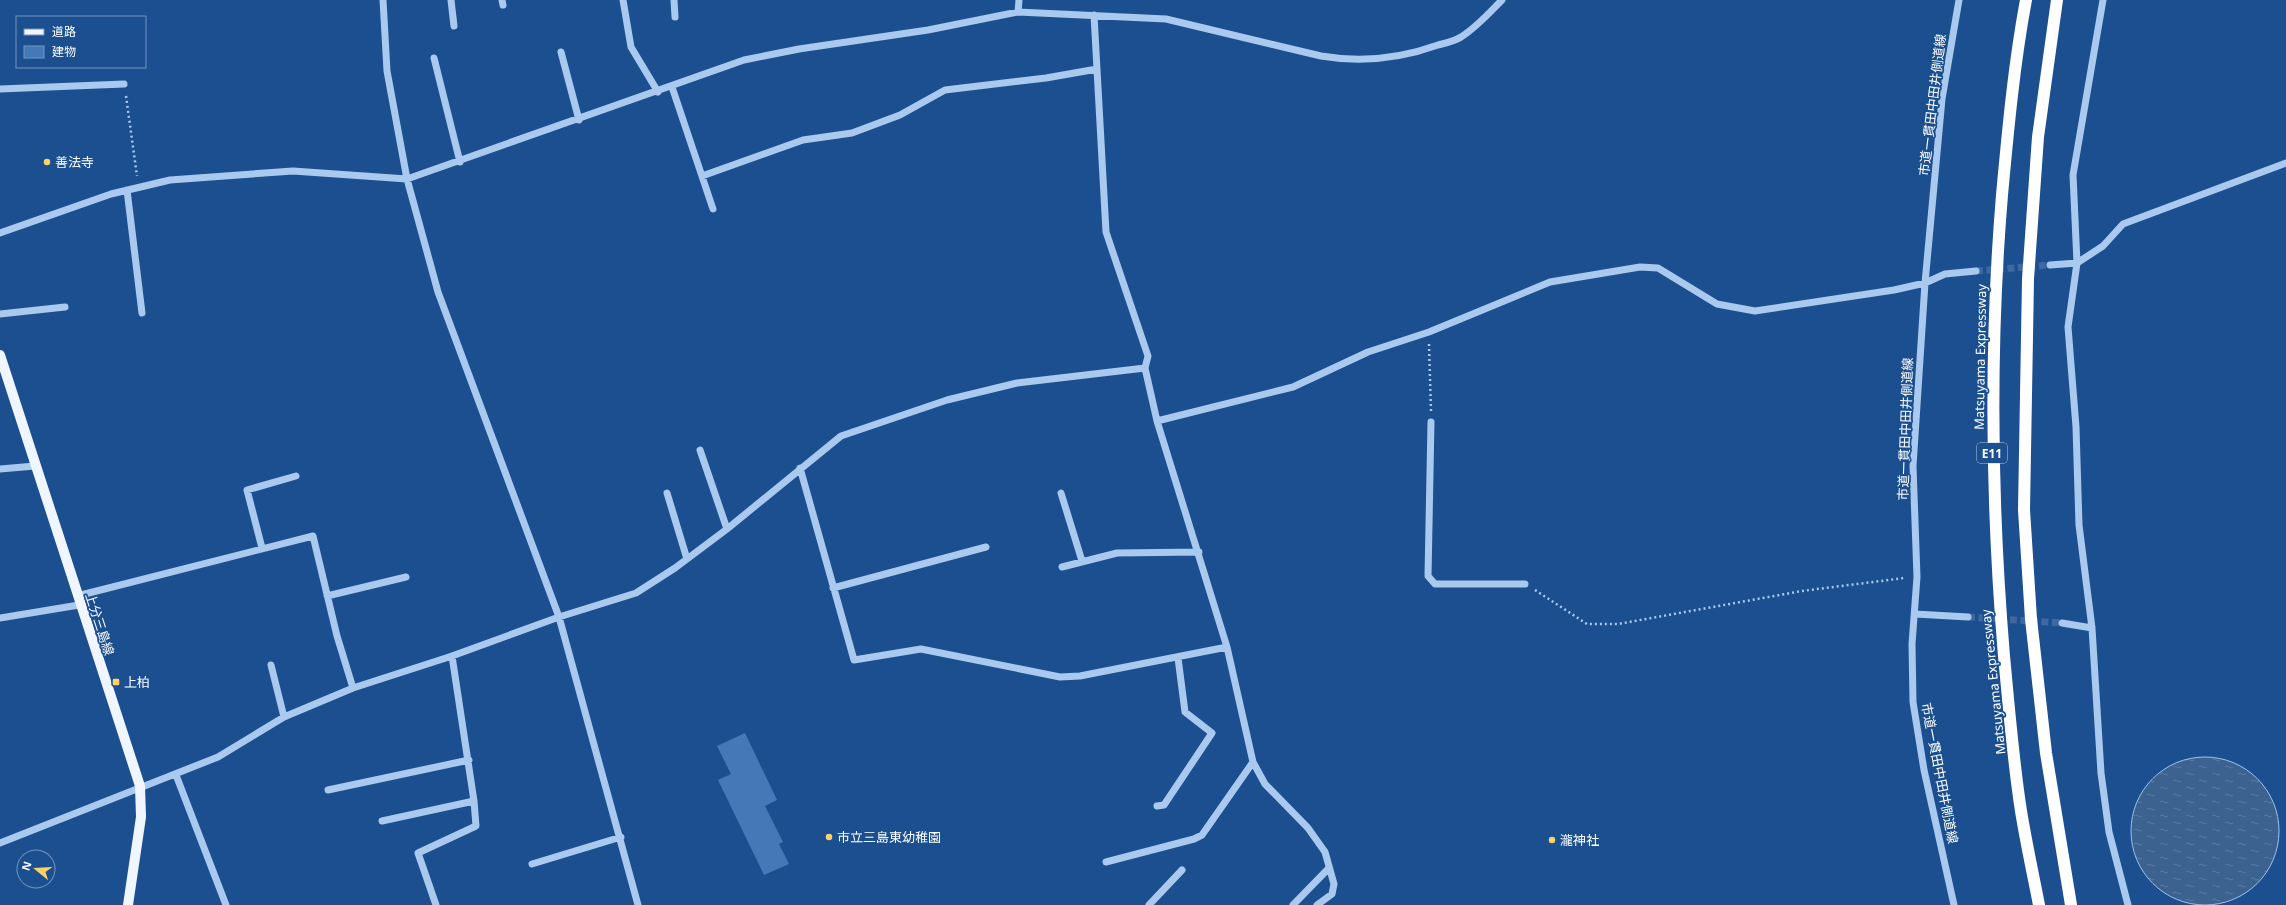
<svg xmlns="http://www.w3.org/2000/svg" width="2286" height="905" viewBox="0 0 2286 905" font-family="'Noto Sans','Noto Sans JP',sans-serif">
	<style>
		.water { fill: url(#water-ripples); stroke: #9cc4f0 }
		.building { fill: #4478b7 }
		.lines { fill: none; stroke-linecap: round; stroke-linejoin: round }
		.minor-tunnel { stroke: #3d69a0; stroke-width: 7; stroke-dasharray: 7 3.5; stroke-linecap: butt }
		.path { stroke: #a9c9ee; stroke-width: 2.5; stroke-dasharray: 2 3; stroke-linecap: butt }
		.minor { stroke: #a9c9ee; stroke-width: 7 }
		.major { stroke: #f0f6ff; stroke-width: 10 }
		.highway { stroke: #fff; stroke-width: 12 }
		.poi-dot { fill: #ffd166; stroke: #1b4f8f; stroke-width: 1.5 }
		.labels { text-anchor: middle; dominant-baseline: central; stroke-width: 3.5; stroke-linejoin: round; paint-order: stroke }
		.shield { fill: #1b4f8f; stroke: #bbcadd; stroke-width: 1 }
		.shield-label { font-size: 12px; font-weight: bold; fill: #fff }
		.street-label { font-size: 13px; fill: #fff; stroke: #1b4f8f }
		.poi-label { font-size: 13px; fill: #fff; stroke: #1b4f8f; text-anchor: start }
	</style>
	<defs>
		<pattern id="water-ripples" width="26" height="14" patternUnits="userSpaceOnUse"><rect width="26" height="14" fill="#3c6290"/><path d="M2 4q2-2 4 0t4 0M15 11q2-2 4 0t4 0" fill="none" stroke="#597aa1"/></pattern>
	</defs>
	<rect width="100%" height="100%" fill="#1b4f8f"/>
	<path class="water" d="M2131 831a74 74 0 1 1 148 0a74 74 0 1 1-148 0Z"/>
	<path class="building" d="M745 733 777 800 765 806 783 842 779 844 789 864 764 875 718 780 731 774 717 746Z"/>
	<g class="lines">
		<path class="minor-tunnel" d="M1976 271 2050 265
			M1968 617 2062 623"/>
		<path class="path" d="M126 96 137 176
			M1429 344 1431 411
			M1535 590 1587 624H1618L1802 591 1904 578"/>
		<path class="minor" d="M383 0 387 71 407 179 438 292 559 617 638 905
			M451 0 454 26
			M502 0 503 5
			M623 0 631 47 658 92
			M674 0 675 17
			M2103 0 2073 175 2077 263 2068 327 2076 427 2079 525 2092 628 2101 773 2109 832 2128 905
			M1018 12 1019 0
			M1094 15 1106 232 1148 356 1145 368 1157 421 1293 387 1368 352 1429 332 1550 282 1640 267 1658 268 1717 304 1755 311 1894 290 1925 283 1945 274 1976 271
			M561 52 579 120
			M434 58 460 162
			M672 87 713 209
			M0 89 124 84
			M702 176 803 140 852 133 900 115 945 90 1046 78 1097 69
			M127 190 142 313
			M0 233 111 194 170 180 293 171 407 179 744 60 799 49 928 30 1018 12 1166 19 1321 56C1362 63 1399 59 1438 45 1446 43 1455 41 1461 37 1477 27 1489 13 1502 0
			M2050 265 2077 263 2103 246 2123 224 2286 163
			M0 314 65 307
			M1157 421 1227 647 1253 762 1265 784 1308 828 1325 852 1334 884 1332 894 1317 905
			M1431 422 1428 576 1435 584H1525
			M700 450 727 529
			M800 468 854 660 921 649 1060 677 1080 676 1227 647
			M0 469 35 466
			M667 493 687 559
			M1061 493 1082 561
			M262 548 247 490 296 476
			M1062 567 1117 553 1199 552
			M833 588 986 547
			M77 596 313 536 337 636 353 688
			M327 596 406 577
			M1915 614 1968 617
			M0 618 79 605
			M2062 623 2092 628
			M271 665 284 717
			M176 775 226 905
			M328 790 469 760
			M1157 806 1164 805 1212 733 1185 712 1178 658
			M382 821 474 801 452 656
			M0 843 218 757 284 717 353 688 452 656 559 617 636 593 675 568 727 529 841 436 947 400 1017 383 1145 368
			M1106 862 1194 839 1202 835 1253 762
			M532 864 621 837
			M436 905 418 853 476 826 474 801
			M1149 905 1182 870
			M1293 905 1329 868
			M1954 905 1924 770 1913 702 1912 644 1917 577 1913 466 1925 283 1942 99 1959 0"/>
		<path class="major" d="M0 355 140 786 141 817 128 905"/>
		<path class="highway" d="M2026 0C2014 64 2008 130 2002 195 1989 351 1991 500 2004 656 2009 708 2013 760 2021 811 2026 842 2033 874 2039 905
			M2057 0 2038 137 2028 279 2024 510 2031 619 2046 753 2071 905"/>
	</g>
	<g class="poi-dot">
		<circle cx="47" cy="162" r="4"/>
		<rect x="112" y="678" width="8" height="8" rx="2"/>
		<circle cx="829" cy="837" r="4"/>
		<circle cx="1552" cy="840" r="4"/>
	</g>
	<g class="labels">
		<rect class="shield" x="1977" y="443" width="30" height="20" rx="3"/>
		<g class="shield-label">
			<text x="1992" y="453">E11</text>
		</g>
		<g class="street-label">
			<text transform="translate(1932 105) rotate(-83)">市道一貫田中田井側道線</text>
			<text transform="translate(1980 357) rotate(-89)">Matsuyama Expressway</text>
			<text transform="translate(1905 429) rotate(-88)">市道一貫田中田井側道線</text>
			<text transform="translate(100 624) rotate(72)">上分三島線</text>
			<text transform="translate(1993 682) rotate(-96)">Matsuyama Expressway</text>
			<text transform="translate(1940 773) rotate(79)">市道一貫田中田井側道線</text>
		</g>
		<g class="poi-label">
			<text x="55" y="162">善法寺</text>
			<text x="124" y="682">上柏</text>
			<text x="837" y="837">市立三島東幼稚園</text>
			<text x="1560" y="840">瀧神社</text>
		</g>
	</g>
	<rect x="16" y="16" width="130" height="52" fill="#1b4f8f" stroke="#7695bc"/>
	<rect x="24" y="29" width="20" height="6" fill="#f0f6ff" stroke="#7695bc"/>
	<text x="52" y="36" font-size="12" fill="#ffffff">道路</text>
	<rect x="24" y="46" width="20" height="12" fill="#4478b7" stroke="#7695bc"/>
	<text x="52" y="56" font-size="12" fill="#ffffff">建物</text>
	<g transform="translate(36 869) rotate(288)"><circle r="19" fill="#1b4f8f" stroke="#7695bc"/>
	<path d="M0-3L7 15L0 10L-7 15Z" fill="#ffd166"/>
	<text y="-6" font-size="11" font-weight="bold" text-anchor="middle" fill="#ffffff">N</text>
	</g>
</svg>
